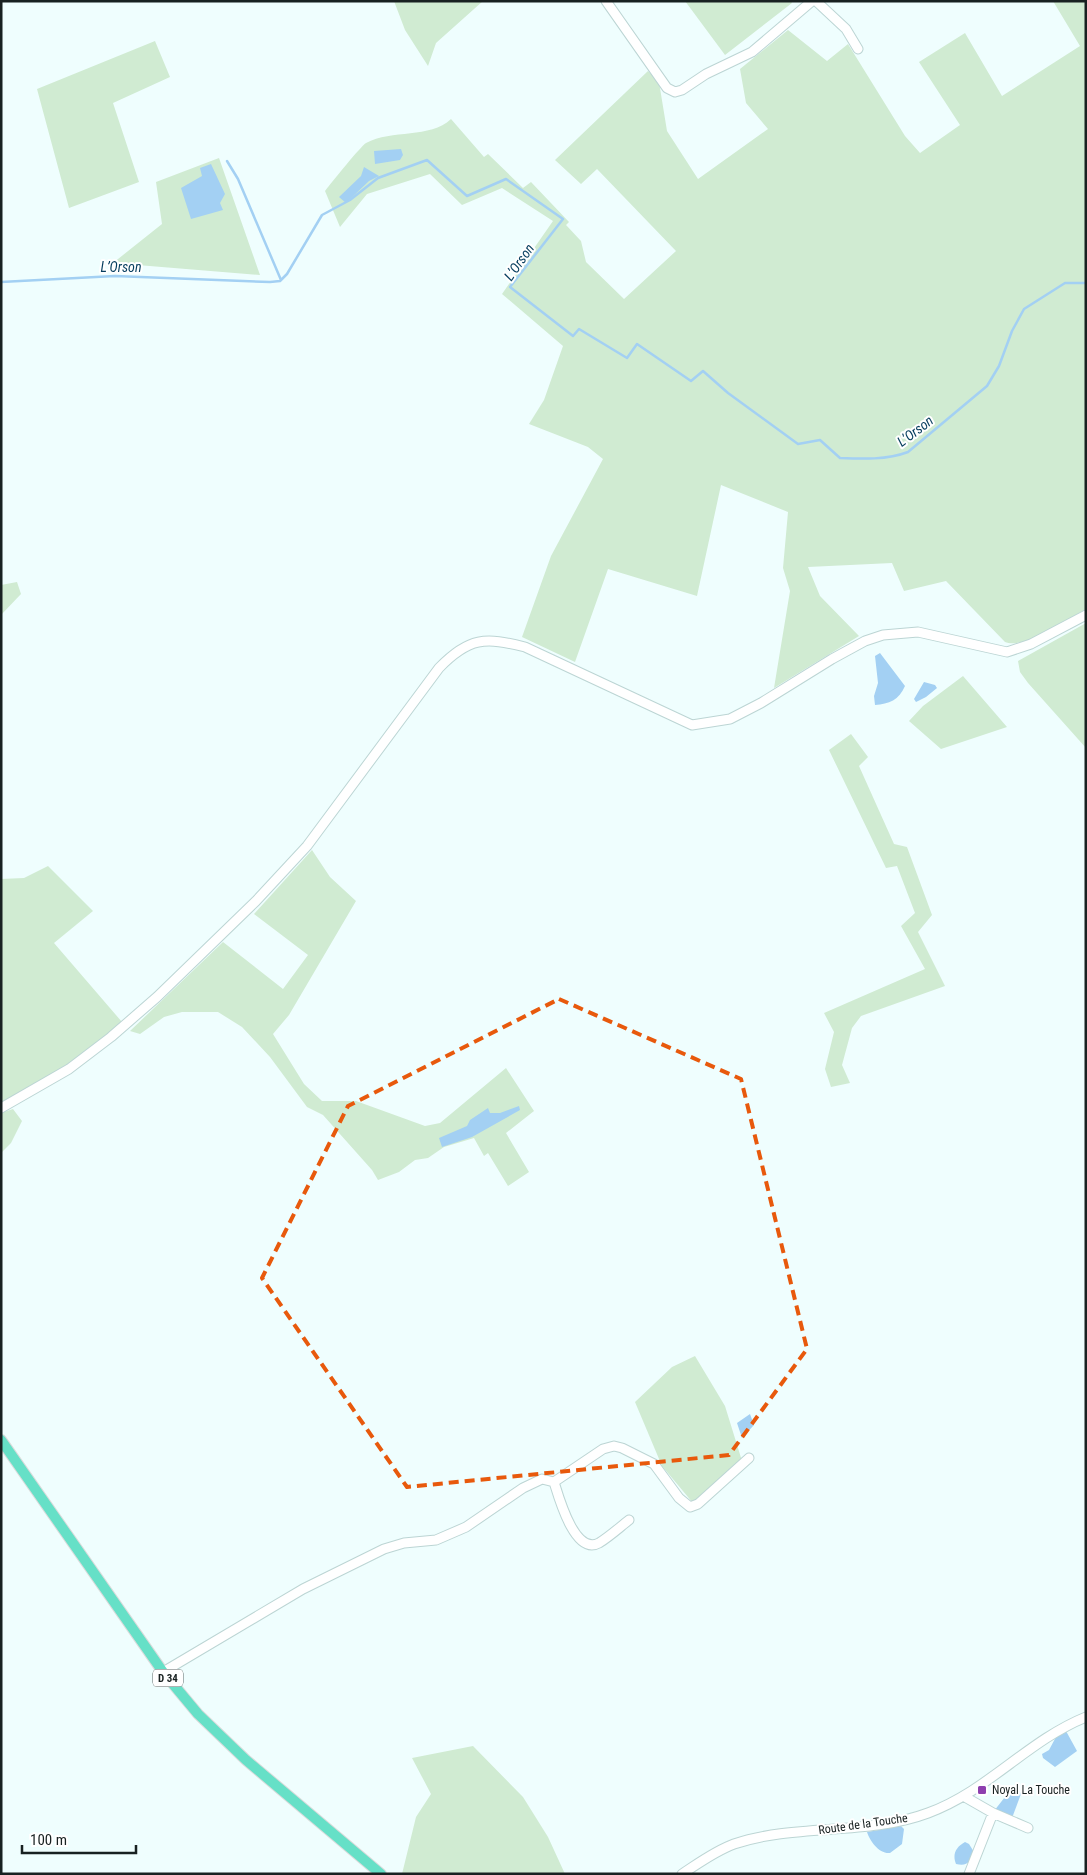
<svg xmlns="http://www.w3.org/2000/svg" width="1087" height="1875" viewBox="0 0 1087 1875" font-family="'Roboto Condensed',sans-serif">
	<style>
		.green { fill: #d0ebd2 }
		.water { fill: #a3d0f3 }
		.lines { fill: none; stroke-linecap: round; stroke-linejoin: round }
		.stream { stroke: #a3d0f3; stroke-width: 2.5 }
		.minor-casing { stroke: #bcd5d4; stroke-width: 11 }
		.major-casing { stroke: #dadbdb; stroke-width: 12 }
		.minor { stroke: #fff; stroke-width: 9 }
		.major { stroke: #66e0c7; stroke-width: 10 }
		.marked { fill: none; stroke: #e8590c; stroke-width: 4; stroke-dasharray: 10 6; stroke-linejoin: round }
		.poi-dot { fill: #8e3faf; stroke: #fff; stroke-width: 2 }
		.labels { text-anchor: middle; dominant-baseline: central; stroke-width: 4; stroke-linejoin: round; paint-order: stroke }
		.shield { fill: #fff; stroke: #5d6464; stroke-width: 1 }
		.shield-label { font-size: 11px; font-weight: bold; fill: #182121 }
		.poi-label { font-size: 12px; fill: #182121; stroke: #fff; text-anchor: start }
		.street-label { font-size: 12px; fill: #182121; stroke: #fff }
		.water-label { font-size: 14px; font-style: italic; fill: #043c5d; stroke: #fff }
	</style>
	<rect width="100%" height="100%" fill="#effefe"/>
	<path class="green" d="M394 1H483L436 43 428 66 405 30Z
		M685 1H791L792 3 725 55Z
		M1053 1H1086V609C1068 619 1024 650 1005 642L946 581 904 591 892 563 808 567 820 596 859 636 774 688 790 591 783 568 788 512 721 485 697 596 608 569 575 662 522 637 551 556 603 459 588 447 529 424 544 400 563 346 502 294 553 221 502 188 462 205 430 174 367 194 340 227 325 191C332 182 360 147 366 143 392 129 430 139 451 119L484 157 488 154 523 188 531 182 569 222 566 225 581 241 586 262 624 299 676 251 597 169 581 184 555 160 648 71 659 82 667 131 698 179 768 129 746 103 740 69 788 30 827 61 848 44 905 136 920 153 960 125 919 62 965 33 1002 96 1080 46Z
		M155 41 170 77 113 103 139 182 69 208 37 89Z
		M219 158 260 275 113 263 162 224 156 182Z
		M17 582 21 594 1 615V585Z
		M1086 623V748L1028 683 1020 672 1018 661Z
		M963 676 1007 727 941 749 909 721 923 706Z
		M851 734 868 757 859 766 894 844 907 847 932 915 918 932 945 986 861 1016 852 1028 842 1065 850 1083 831 1087 825 1069 834 1032 824 1013 925 969 901 926 915 913 897 866 886 868 829 750Z
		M312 850 330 877 356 901 289 1015 273 1034 304 1084 322 1101H356L425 1126 440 1123 506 1068 534 1111 506 1133 529 1172 508 1186 488 1153 484 1156 474 1138 444 1147 428 1158 415 1160 399 1172 378 1180 372 1170 323 1115 307 1107 270 1057 242 1027 218 1012H182L164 1017 140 1034 130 1031 223 942 283 989 308 955 254 914Z
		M48 866 93 911 54 943 122 1022 70 1064 1 1104V879L24 878Z
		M13 1109 22 1121 11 1143 1 1153V1113Z
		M695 1356 725 1406 742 1461 693 1503 662 1466 635 1402 672 1367Z
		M473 1746 523 1797 548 1837 565 1874H402L416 1817 431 1794 412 1758Z"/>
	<path class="water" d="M401 149 403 155 400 160 375 164 374 151Z
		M211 164 225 194 220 203 223 210 191 219 181 188 202 176 200 168Z
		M364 167 379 176 369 181 346 203 339 197 361 176Z
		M880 653 905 686C899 700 889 704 875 705L874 696 878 683 875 656Z
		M924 682 935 685 937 688 926 697 916 702 914 699Z
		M519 1106 520 1110 472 1137 442 1147 439 1138 467 1126 470 1120 488 1108 490 1113H500Z
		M750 1414 754 1425 742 1438 737 1423Z
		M1066 1731 1077 1751 1055 1767 1043 1758 1042 1754 1049 1750 1056 1737Z
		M1012 1788 1019 1790 1021 1794 1012 1818 994 1811Z
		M901 1826 904 1829 902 1844 890 1853C879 1854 870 1841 867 1832Z
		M965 1842 969 1844 974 1852C970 1861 968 1867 956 1864 952 1854 956 1847 965 1842Z"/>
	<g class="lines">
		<path class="stream" d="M227 161 238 179 281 280
			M1 282 115 276 270 282 280 281 287 274 322 215 350 200 378 178 427 160 467 196 506 179 563 219 510 287 573 336 579 329 627 358 637 344 691 381 703 371 728 393 798 444 820 440 840 458C862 459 887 460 908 452L987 386 999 366 1012 331 1024 309 1065 283H1086"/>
		<defs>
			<path id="minor" d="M606 1 667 88 675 92 682 90 706 74 752 52 812 1
				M816 1 846 29 858 49
				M1 1108 69 1069 111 1037 157 997 256 901 307 846 439 668C469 637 485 637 525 647L692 725 730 719 761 703 832 659 865 641 883 635 918 632 1007 652 1031 644 1086 615
				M554 1482C559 1498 575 1556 599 1543 609 1537 620 1527 629 1520
				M163 1672 303 1589 384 1549 404 1543 436 1540 466 1527 523 1488 542 1479 554 1482 603 1449 614 1446 622 1448 654 1464 679 1498 690 1507 698 1504 749 1458
				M965 1797 993 1813 1028 1828
				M682 1874C699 1863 715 1851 734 1844 796 1823 867 1836 928 1813 988 1791 1027 1741 1086 1717
				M969 1874 993 1813"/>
			<path id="major" d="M1 1440 163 1672 198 1714 246 1760 381 1874"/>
		</defs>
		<use href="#minor" class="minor-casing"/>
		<use href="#major" class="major-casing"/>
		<use href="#minor" class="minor"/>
		<use href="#major" class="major"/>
	</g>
	<path class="marked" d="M559 999 741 1079 807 1349 729 1455 407 1487 262 1278 348 1106Z"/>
	<rect class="poi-dot" x="977" y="1785" width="10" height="10" rx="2.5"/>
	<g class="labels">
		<rect class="shield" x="153" y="1669.5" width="30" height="17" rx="4"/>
		<g class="shield-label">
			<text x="168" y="1678">D 34</text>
		</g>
		<g class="poi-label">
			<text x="992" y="1790">Noyal La Touche</text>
		</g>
		<g class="street-label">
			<text transform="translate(863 1824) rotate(-8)">Route de la Touche</text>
		</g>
		<g class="water-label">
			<text transform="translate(519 262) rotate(-55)">L’Orson</text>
			<text x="121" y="267">L’Orson</text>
			<text transform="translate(915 431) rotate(-37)">L’Orson</text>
		</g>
	</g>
	<rect width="1087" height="1875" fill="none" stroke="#182121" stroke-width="5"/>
	<path d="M22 1845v8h114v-8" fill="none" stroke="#182121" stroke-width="2.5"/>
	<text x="30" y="1845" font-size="15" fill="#182121" stroke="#ffffff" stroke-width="4" paint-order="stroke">100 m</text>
</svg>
